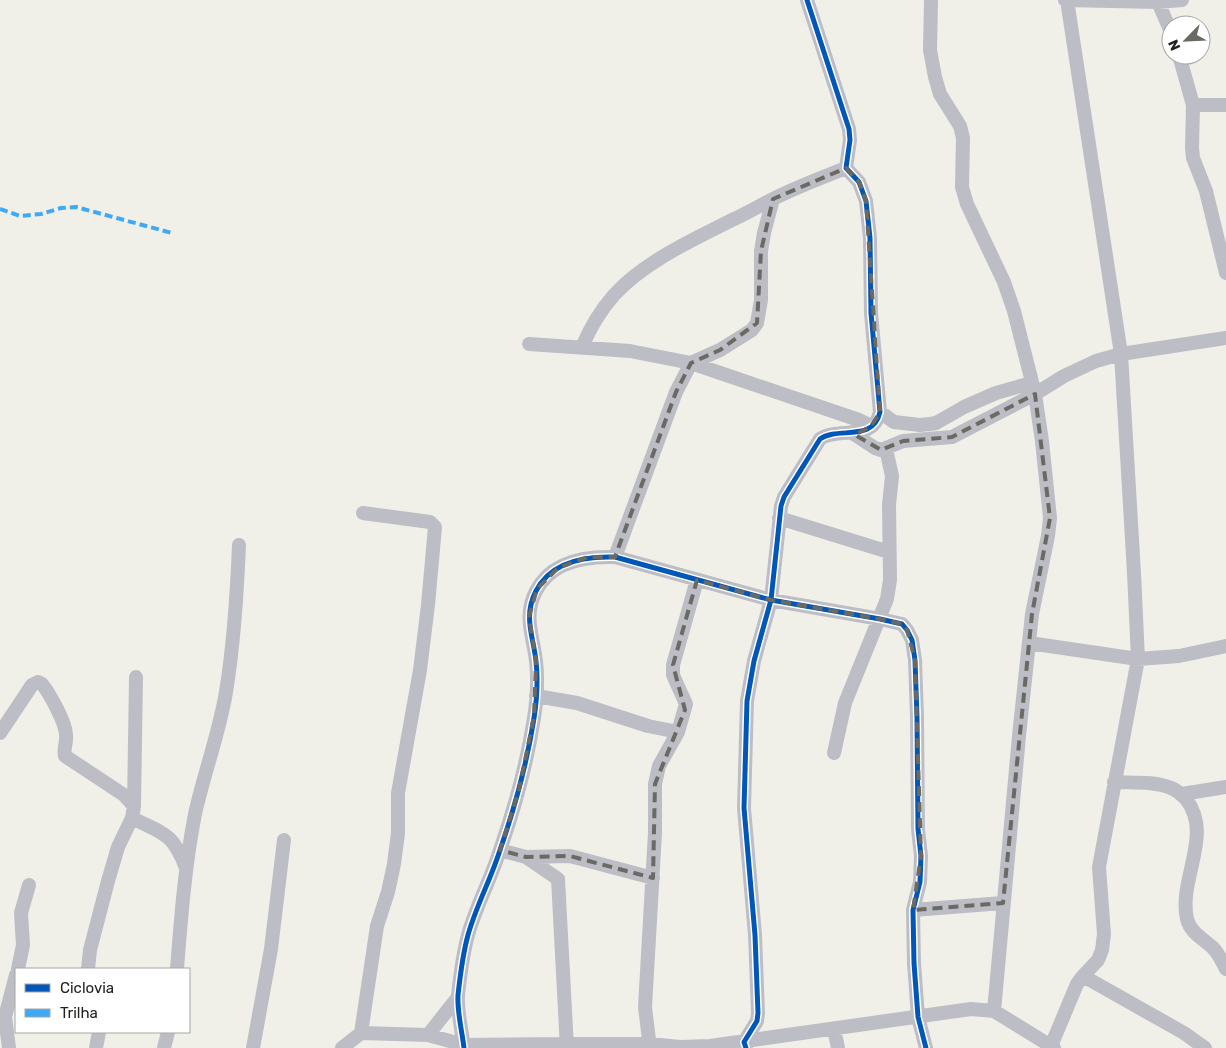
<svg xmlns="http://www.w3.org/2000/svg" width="1226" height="1048" viewBox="0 0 1226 1048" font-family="Rubik,sans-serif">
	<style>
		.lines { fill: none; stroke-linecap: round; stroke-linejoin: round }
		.minor { stroke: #bcbdc5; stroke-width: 14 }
		.quiet { stroke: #3fa9f5; stroke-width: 4; stroke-dasharray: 8 4; stroke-linecap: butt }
		.cycleway-casing { stroke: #fff; stroke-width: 8 }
		.cycleway { stroke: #0057b8; stroke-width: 5 }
		.marked { fill: none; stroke: #6a6964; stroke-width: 4; stroke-dasharray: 10 6; stroke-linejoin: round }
	</style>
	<rect width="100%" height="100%" fill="#f0f0e9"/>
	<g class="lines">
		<path class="minor" d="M931 0 930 50 935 77 940 94 960 126 963 138 962 187 967 204 1004 282 1014 311 1035 394 1042 441 1050 518 1048 536 1032 614 1019 736 994 1011
			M1065 0 1158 2 1182 0
			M1158 2 1171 32
			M1179 55 1193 105 1192 148 1193 158 1206 191 1226 273
			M1193 105H1226
			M529 344 630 351 691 363 859 420 871 426
			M582 347C590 328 600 311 614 295 644 262 692 240 732 220 746 214 759 206 773 199 796 187 821 178 846 168
			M880 412 894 422 920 425 930 424 936 423 964 407 996 393 1031 383
			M852 433 875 448 881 450 903 441 952 437 1035 394 1064 376 1096 361 1121 354 1226 338
			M779 518 889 552
			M615 557 676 392 691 363 720 350 752 330 757 323 761 300V251L764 233 773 199
			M1029 643 1138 659 1179 656 1226 646
			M536 696 577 703 648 726 678 732
			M0 733 32 685 38 682 42 684C50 694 66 723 66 735 67 743 63 749 65 756L124 795 134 806 132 818 118 847 108 881 90 950 88 969
			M834 753 845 703 887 599 890 580 889 505 892 476 886 449
			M1114 782C1133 783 1154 781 1171 788 1177 790 1182 795 1186 799 1214 835 1178 879 1187 919 1190 932 1202 938 1212 947 1218 952 1222 961 1226 969
			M1182 794 1226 787
			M134 806 136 677
			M132 818C164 834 173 833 186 868
			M500 850 526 857
			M913 910 1003 903
			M18 969 23 945 21 913 29 885
			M177 969C181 917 185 865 195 814 204 773 219 734 226 692 234 643 237 594 239 545
			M1083 976 1184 1033 1205 1048
			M834 1029 838 1048
			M361 1033 377 926 388 892 394 864 398 833V793L420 670 428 605 435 527 430 522 363 513
			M428 1035 458 997
			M1051 1046 1077 984 1083 976 1098 960 1102 950 1104 934 1099 867 1138 659 1134 573 1121 354 1067 0
			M9 1048 5 1017 16 975
			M96 1048 99 1032
			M164 1048 168 1032
			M253 1048 271 949 284 840
			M342 1048 361 1033 428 1035 464 1045 567 1044H649L680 1047 710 1046 971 1009 994 1011 1054 1048
			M464 1048C462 1031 457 1012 458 995 460 977 463 953 468 935 476 906 491 879 500 850 515 807 527 763 534 718 537 699 538 679 536 661 533 635 523 616 536 591 551 561 586 556 615 557L771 600 880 619 902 624 907 630 912 640 915 660 917 717 918 829 921 856 920 882 913 910 914 963 918 1017 926 1048
			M567 1048 558 879 526 857 570 856 653 878
			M650 1048 645 1007 655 833V784L659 766 678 732 686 704 673 675V665L697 580
			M746 1048 744 1042 757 1021 758 1013 755 935 744 808 747 701 754 661 771 600 781 506 784 497 820 439C838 426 873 443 880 412L871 313 870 238 866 201 859 182 846 168 850 140 849 129 807 0"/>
		<path class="quiet" d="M0 209 20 216 41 214 61 208 76 207 172 233"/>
		<defs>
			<path id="cycleway" d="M464 1048C462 1031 457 1012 458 995 460 977 463 953 468 935 476 906 491 879 500 850 515 807 527 763 534 718 537 699 538 679 536 661 533 635 523 616 536 591 551 561 586 556 615 557L771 600 880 619 902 624 907 630 912 640 915 660 917 717 918 829 921 856 920 882 913 910 914 963 918 1017 926 1048
				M746 1048 744 1042 757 1021 758 1013 755 935 744 808 747 701 754 661 771 600 781 506 784 497 820 439C838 426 873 443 880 412L871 313 870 238 866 201 859 182 846 168 850 140 849 129 807 0"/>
		</defs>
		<use href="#cycleway" class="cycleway-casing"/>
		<use href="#cycleway" class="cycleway"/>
	</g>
	<path class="marked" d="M846 168 859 182 866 201 880 412 871 426 855 435 881 450 903 441 952 437 1035 394 1050 518 1032 614 1003 903 913 910 921 856 915 660 907 630 902 624 880 619 771 600 697 580 673 665 685 710 655 784 653 878 570 856 526 857 500 850 519 790 534 716 536 661 529 617 537 589 558 568 588 557H615L676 392 691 363 720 350 757 323 761 251 773 199Z"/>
	<rect x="15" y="968" width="175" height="65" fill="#ffffff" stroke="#a7a6a5"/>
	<rect x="25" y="984" width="25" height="8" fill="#0057b8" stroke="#a7a6a5"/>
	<text x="60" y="993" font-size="15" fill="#22211d">Ciclovia</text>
	<rect x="25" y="1009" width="25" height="8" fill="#3fa9f5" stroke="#a7a6a5"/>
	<text x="60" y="1018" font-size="15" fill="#22211d">Trilha</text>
	<g transform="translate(1186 40) rotate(246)"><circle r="24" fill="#ffffff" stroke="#a7a6a5"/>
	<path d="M0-4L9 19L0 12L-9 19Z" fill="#6a6964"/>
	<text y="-8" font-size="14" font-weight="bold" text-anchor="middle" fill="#22211d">N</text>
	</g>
</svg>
